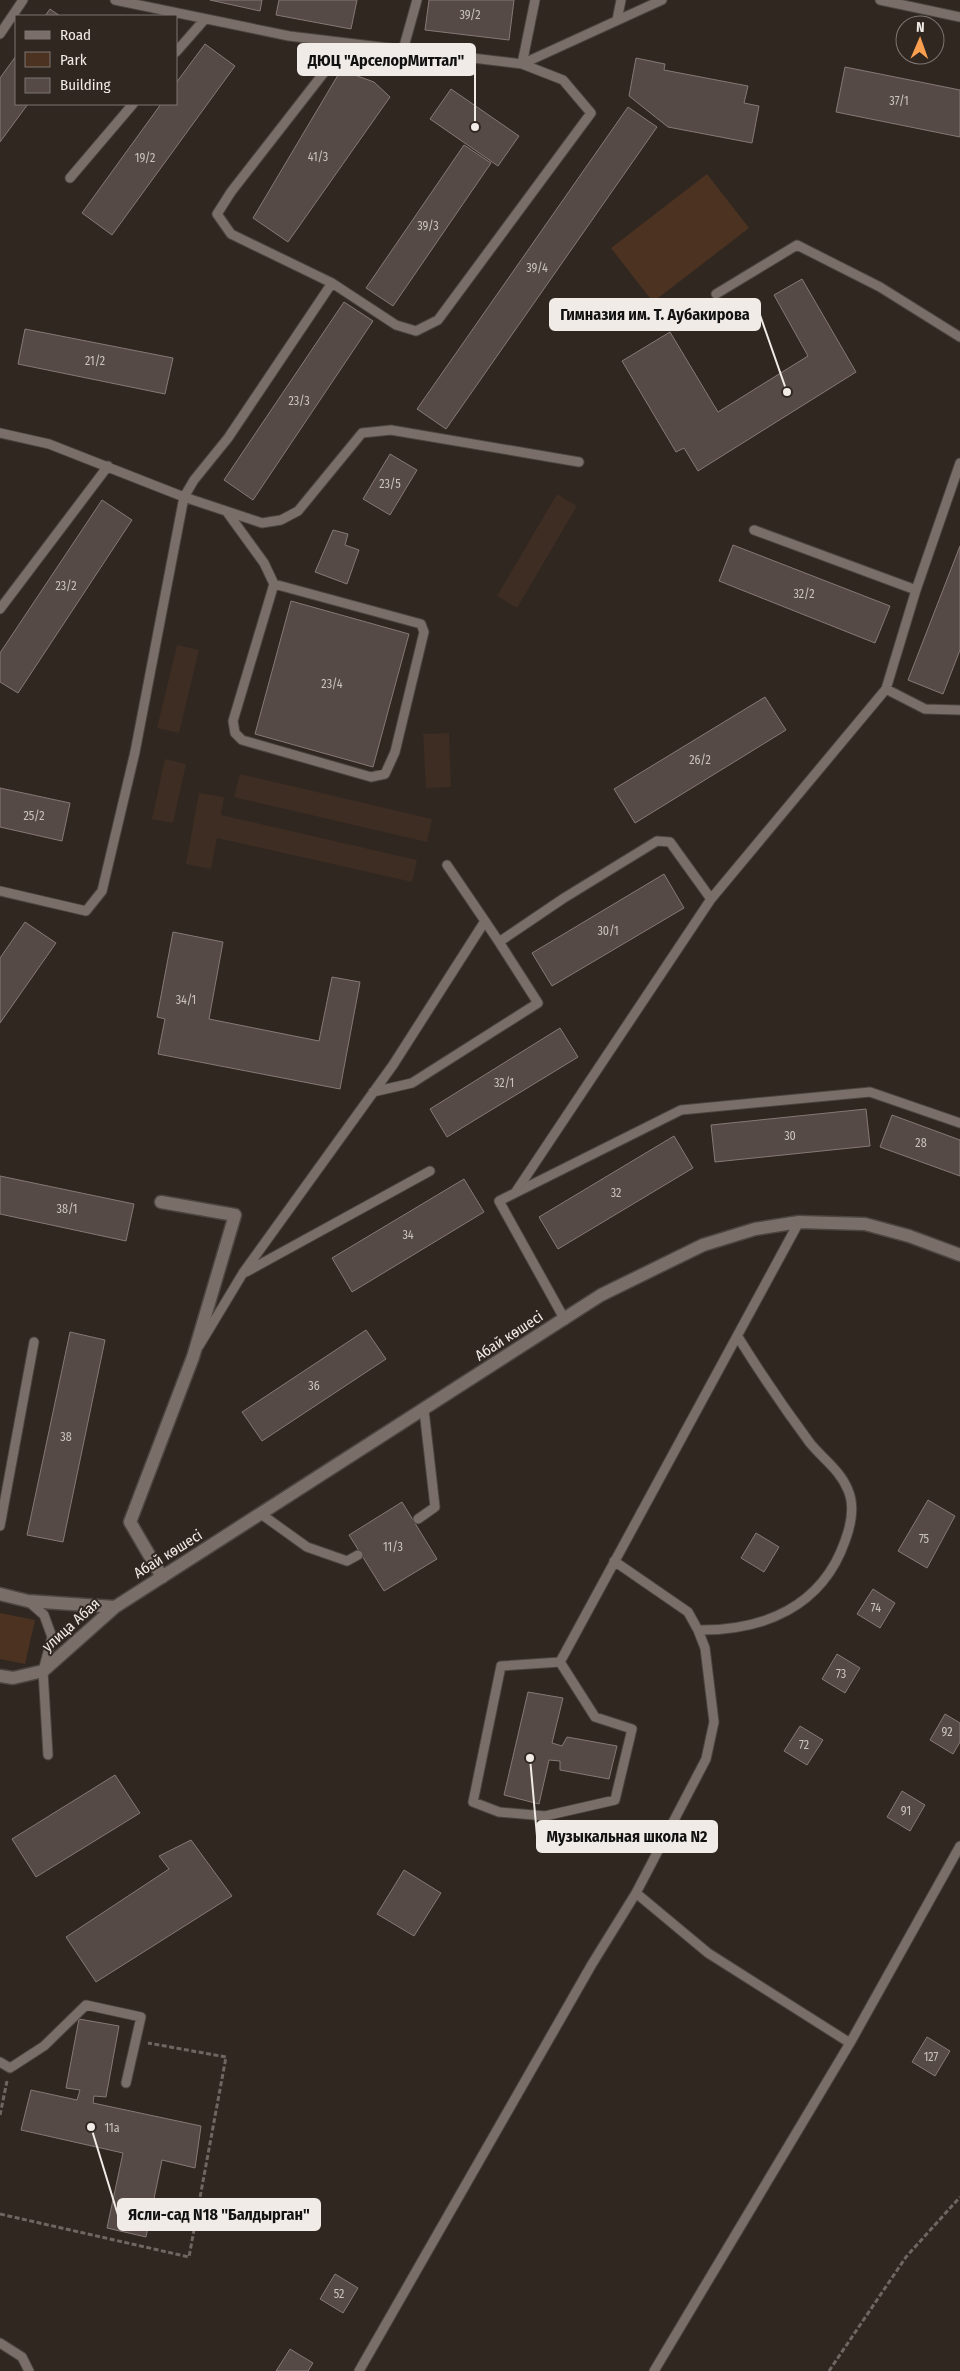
<svg xmlns="http://www.w3.org/2000/svg" width="960" height="2371" viewBox="0 0 960 2371" font-family="'Fira Sans Condensed',sans-serif">
	<style>
		.industrial { fill: #3d2d23 }
		.green { fill: #4b3221 }
		.building { fill: #564a47; stroke: #867975 }
		.lines { fill: none; stroke-linecap: round; stroke-linejoin: round }
		.lane-casing { stroke: #4c4540; stroke-width: 11 }
		.street-casing { stroke: #4c4540; stroke-width: 15 }
		.secondary-casing { stroke: #4c4540; stroke-width: 15 }
		.path { stroke: #6f6661; stroke-width: 3; stroke-dasharray: 5 2.5; stroke-linecap: butt }
		.lane { stroke: #7a6f68; stroke-width: 9 }
		.street { stroke: #7a6f68; stroke-width: 12 }
		.secondary { stroke: #7a6f68; stroke-width: 12 }
		.labels { text-anchor: middle; dominant-baseline: central; stroke-width: 4; stroke-linejoin: round; paint-order: stroke }
		.number-label { font-size: 12px; fill: #cac3bf }
		.street-label { font-size: 15px; fill: #f1ebe7; stroke: #312721 }
		.leader { fill: none; stroke: #f1ebe7; stroke-width: 2 }
		.callout-dot { fill: #f1ebe7; stroke: #312721; stroke-width: 2 }
		.callout { fill: #f1ebe7; stroke: #f1ebe7; stroke-width: 2 }
		.callout-label { font-size: 16px; text-anchor: middle; font-weight: bold; fill: #111 }
	</style>
	<rect width="100%" height="100%" fill="#312721"/>
	<path class="industrial" d="M557 494 577 506 517 608 497 596Z
		M177 645 199 650 179 733 157 728Z
		M449 733 451 787 426 788 423 734Z
		M165 759 186 764 173 823 152 819Z
		M240 774 432 819 427 842 234 797Z
		M199 793 224 797 221 815 417 860 412 882 217 838 211 869 186 864Z"/>
	<path class="green" d="M707 174 749 228 653 302 611 248Z
		M0 1613 35 1620 25 1664 0 1659Z"/>
	<path class="building" d="M210 0H262L260 11Z
		M279 0H357L351 29 276 15Z
		M429 0H514L509 40 425 30Z
		M50 9 60 16H45Z
		M205 44 235 66 112 235 82 213 161 104H176V83Z
		M16 56V104H28L0 142V78Z
		M636 58 665 64 664 70 748 86 744 103 759 106 752 143 668 127 629 96Z
		M845 67 960 90V137L836 112Z
		M341 70 374 82 390 97 288 242 253 218Z
		M451 89 519 136 498 166 430 119Z
		M628 107 657 127 446 429 417 409Z
		M464 145 491 163 393 306 366 288Z
		M802 279 856 372 698 471 684 448 676 452 622 361 670 332 718 412 808 356 774 295Z
		M344 302 373 321 253 500 224 480Z
		M25 329 173 358 165 394 18 364Z
		M390 454 417 470 390 515 363 499Z
		M102 500 132 520 18 693 0 682V653Z
		M333 530 348 534 345 545 359 550 347 584 315 572Z
		M733 545 890 606 875 643 719 581Z
		M960 546V650L943 694 908 680Z
		M291 601 409 634 373 767 255 734Z
		M765 697 786 730 635 823 614 789Z
		M0 788 70 803 62 841 0 827Z
		M664 874 684 908 552 986 532 953Z
		M25 922 56 943 0 1023V958Z
		M173 932 223 942 209 1019 319 1041 332 977 360 982 340 1089 158 1054 165 1019 157 1017Z
		M560 1028 578 1057 447 1137 430 1109Z
		M866 1109 870 1146 715 1162 711 1125Z
		M892 1115 960 1140V1176L880 1147Z
		M674 1136 693 1168 558 1249 539 1217Z
		M0 1176 134 1204 126 1241 0 1214Z
		M464 1179 484 1212 352 1292 332 1258Z
		M366 1330 386 1359 262 1441 242 1412Z
		M70 1332 105 1340 63 1542 27 1535Z
		M928 1500 955 1516 927 1568 898 1551Z
		M402 1502 437 1559 384 1591 349 1535Z
		M756 1533 779 1547 764 1572 741 1558Z
		M873 1589 895 1603 880 1628 857 1614Z
		M837 1654 860 1668 845 1693 822 1679Z
		M528 1692 563 1698 552 1743 562 1746 567 1737 617 1746 609 1779 560 1770V1761L549 1760 539 1804 504 1795Z
		M945 1714 960 1723V1742L953 1754 930 1740Z
		M800 1726 823 1740 807 1765 784 1751Z
		M115 1775 140 1813 36 1877 12 1839Z
		M902 1791 925 1805 910 1831 887 1817Z
		M191 1840 232 1896 96 1982 66 1937 169 1869 159 1856Z
		M404 1870 441 1893 414 1936 377 1914Z
		M79 2019 119 2026 106 2097 94 2096 93 2103 201 2126 195 2168 162 2160 146 2237 107 2228 123 2153 21 2130 31 2090 77 2100 80 2090 66 2088Z
		M927 2037 950 2051 935 2076 912 2062Z
		M335 2274 358 2288 343 2313 320 2299Z
		M290 2349 313 2363 308 2371H276Z"/>
	<g class="lines">
		<defs>
			<path id="lane" d="M115 0 289 36 522 64 662 0
				M880 0 960 17
				M617 20 621 0
				M0 34 23 0
				M403 50 417 0
				M176 52 205 19
				M70 178 133 104
				M332 283 231 234 217 214 231 192 347 43
				M716 294 797 245 880 287 960 337
				M0 433 49 444 184 497 194 480 228 438 332 283 396 325 416 331 438 320 591 113 563 80 522 64 535 0
				M227 512 264 563 274 584 233 721 235 733 242 740 371 777 385 774 395 752 424 632 421 624 274 584
				M754 530 916 590
				M0 609 108 466
				M886 689 916 590 960 463
				M447 865 485 921
				M0 891 86 911 102 891 135 752 184 497 262 523 281 520 298 511 362 433 391 430 579 462
				M373 1092 412 1083 538 1003 499 942
				M515 1193 711 899 886 689 925 709 960 710
				M246 1272 430 1171
				M565 1320 499 1201 681 1110 870 1092 960 1123
				M199 1346 243 1273 393 1065 485 921 499 942 564 898 657 841 670 842 711 899
				M261 1514 307 1547 347 1561 358 1555
				M418 1519 435 1507 424 1410
				M0 1526 34 1342
				M28 1601 44 1615 52 1637 43 1671 48 1755
				M698 1630C763 1631 822 1607 845 1541 851 1525 855 1506 848 1490 840 1470 823 1459 810 1443 784 1408 761 1374 738 1337
				M560 1662 501 1666 473 1802 499 1812 545 1816 615 1800 632 1729 595 1717 560 1662 799 1222
				M636 1893 708 1953 850 2043
				M0 2062 10 2068 44 2046 86 2005 141 2017 126 2083
				M0 2343 22 2357 29 2371
				M359 2371 592 1964 636 1893 706 1759 714 1722 705 1648 698 1630 688 1612 614 1561
				M654 2371 850 2043 960 1846"/>
			<path id="street" d="M161 1202 235 1215 193 1357 130 1522 162 1577"/>
			<path id="secondary" d="M0 1594 28 1601 115 1607
				M0 1676 13 1678 43 1671 115 1607 601 1295 703 1245 755 1229 799 1222 865 1224 909 1236 960 1255"/>
		</defs>
		<use href="#lane" class="lane-casing"/>
		<use href="#street" class="street-casing"/>
		<use href="#secondary" class="secondary-casing"/>
		<path class="path" d="M0 2115 7 2081
			M0 2214 189 2257 226 2057 148 2043
			M829 2371 906 2257 960 2197"/>
		<use href="#lane" class="lane"/>
		<use href="#street" class="street"/>
		<use href="#secondary" class="secondary"/>
	</g>
	<g class="labels">
		<g class="number-label">
			<text x="470" y="15">39/2</text>
			<text x="899" y="101">37/1</text>
			<text x="318" y="157">41/3</text>
			<text x="145" y="158">19/2</text>
			<text x="428" y="226">39/3</text>
			<text x="537" y="268">39/4</text>
			<text x="95" y="361">21/2</text>
			<text x="299" y="401">23/3</text>
			<text x="390" y="484">23/5</text>
			<text x="66" y="586">23/2</text>
			<text x="804" y="594">32/2</text>
			<text x="332" y="684">23/4</text>
			<text x="700" y="760">26/2</text>
			<text x="34" y="816">25/2</text>
			<text x="608" y="931">30/1</text>
			<text x="186" y="1000">34/1</text>
			<text x="504" y="1083">32/1</text>
			<text x="790" y="1136">30</text>
			<text x="921" y="1143">28</text>
			<text x="616" y="1193">32</text>
			<text x="67" y="1209">38/1</text>
			<text x="408" y="1235">34</text>
			<text x="314" y="1386">36</text>
			<text x="66" y="1437">38</text>
			<text x="924" y="1539">75</text>
			<text x="393" y="1547">11/3</text>
			<text x="876" y="1608">74</text>
			<text x="841" y="1674">73</text>
			<text x="947" y="1732">92</text>
			<text x="804" y="1745">72</text>
			<text x="906" y="1811">91</text>
			<text x="931" y="2057">127</text>
			<text x="112" y="2128">11а</text>
			<text x="339" y="2294">52</text>
		</g>
		<g class="street-label">
			<text transform="translate(509 1336) rotate(-33)">Абай көшесі</text>
			<text transform="translate(168 1554) rotate(-32)">Абай көшесі</text>
			<text transform="translate(71 1625) rotate(-42)">улица Абая</text>
		</g>
	</g>
	<path class="leader" d="M475 127L475 60M787 392L760 315M530 1758L537 1836M91 2127L118 2215"/>
	<g class="callout-dot">
		<circle cx="475" cy="127" r="5"/>
		<circle cx="787" cy="392" r="5"/>
		<circle cx="530" cy="1758" r="5"/>
		<circle cx="91" cy="2127" r="5"/>
	</g>
	<g class="callout">
		<rect x="298" y="44" width="177" height="31" rx="5"/>
		<rect x="550" y="299" width="210" height="31" rx="5"/>
		<rect x="537" y="1821" width="180" height="31" rx="5"/>
		<rect x="118" y="2199" width="202" height="31" rx="5"/>
	</g>
	<g class="callout-label">
		<text x="386" y="66">ДЮЦ "АрселорМиттал"</text>
		<text x="655" y="320">Гимназия им. Т. Аубакирова</text>
		<text x="627" y="1842">Музыкальная школа N2</text>
		<text x="219" y="2220">Ясли-сад N18 "Балдырган"</text>
	</g>
	<rect x="15" y="15" width="162" height="90" fill="#312721" stroke="#7e7570"/>
	<rect x="25" y="31" width="25" height="8" fill="#7a6f68" stroke="#7e7570"/>
	<text x="60" y="40" font-size="15" fill="#f1ebe7">Road</text>
	<rect x="25" y="52" width="25" height="15" fill="#4b3221" stroke="#7e7570"/>
	<text x="60" y="65" font-size="15" fill="#f1ebe7">Park</text>
	<rect x="25" y="78" width="25" height="15" fill="#564a47" stroke="#7e7570"/>
	<text x="60" y="90" font-size="15" fill="#f1ebe7">Building</text>
	<g transform="translate(920 40) rotate(2)"><circle r="24" fill="#312721" stroke="#7e7570"/>
	<path d="M0-4L9 19L0 12L-9 19Z" fill="#fa9f4f"/>
	<text y="-8" font-size="14" font-weight="bold" text-anchor="middle" fill="#f1ebe7">N</text>
	</g>
</svg>
